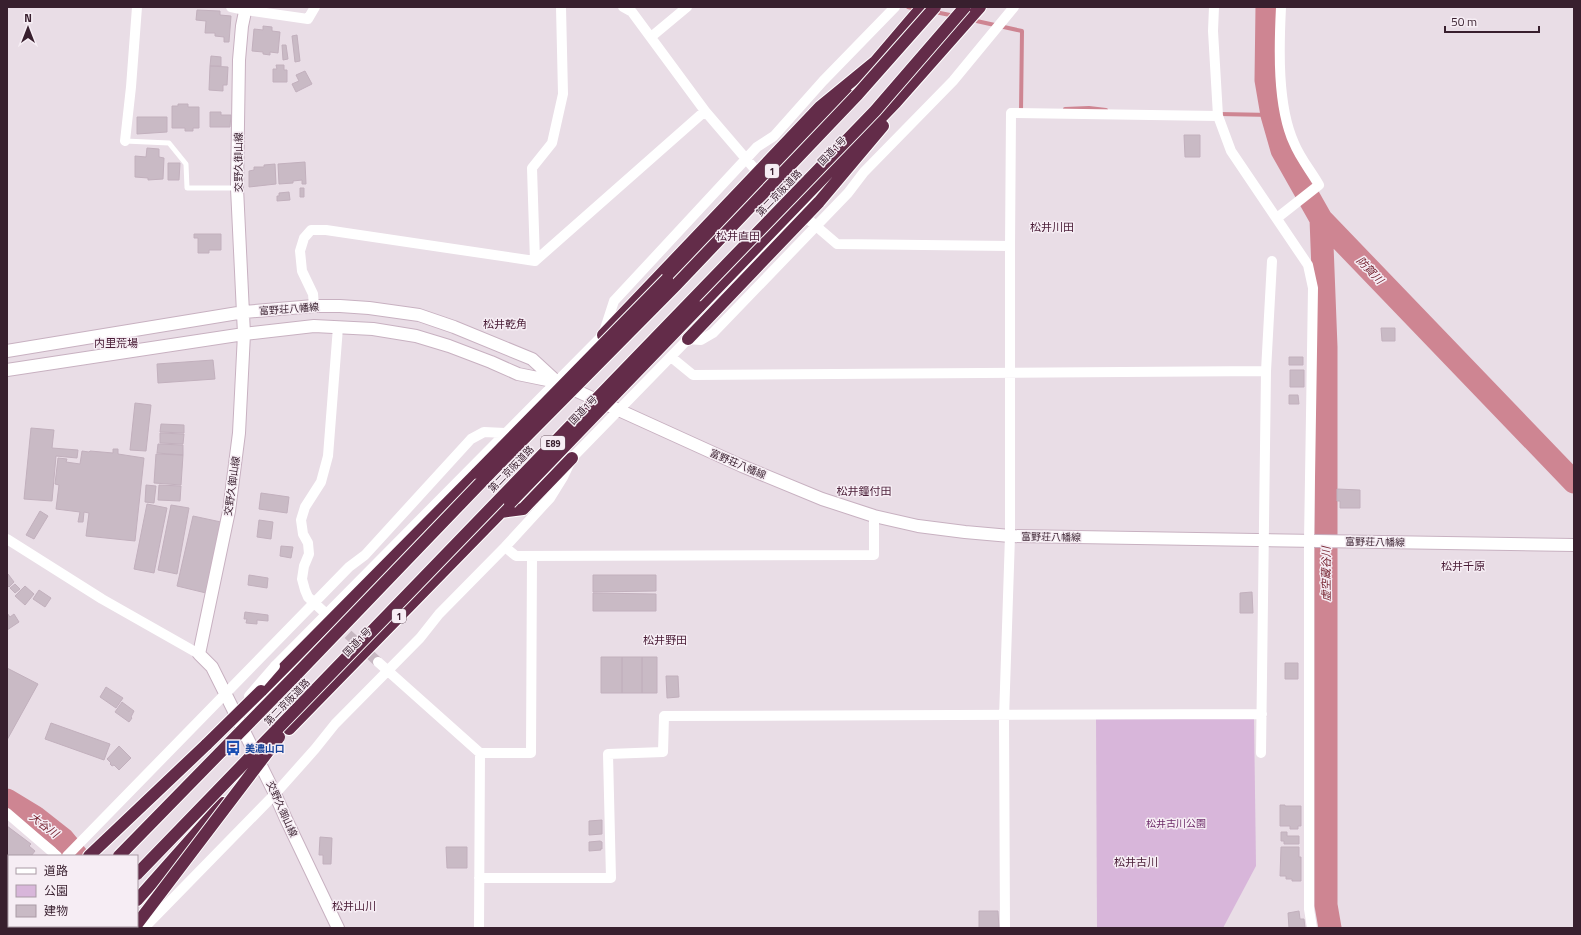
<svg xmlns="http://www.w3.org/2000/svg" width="1581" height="935" viewBox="0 0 1581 935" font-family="'Titillium Web','Noto Sans JP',sans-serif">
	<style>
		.green { fill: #d8b6da }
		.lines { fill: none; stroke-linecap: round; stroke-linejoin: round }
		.stream { stroke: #ce8592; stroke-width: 4 }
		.river { stroke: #ce8592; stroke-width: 23 }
		.building { fill: #c9bac5; stroke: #c2b0bd }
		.street-tunnel { stroke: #c6b7c1; stroke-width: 10; stroke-dasharray: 10 5; stroke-linecap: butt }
		.secondary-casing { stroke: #c8b1c1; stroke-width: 14 }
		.highway-casing { stroke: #fff; stroke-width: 14 }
		.lane { stroke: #fff; stroke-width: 5 }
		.street { stroke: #fff; stroke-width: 10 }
		.secondary { stroke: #fff; stroke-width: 12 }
		.highway { stroke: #632c49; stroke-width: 12 }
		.highway-bridge-casing { stroke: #fff; stroke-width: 14; stroke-linecap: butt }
		.street-bridge { stroke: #fff; stroke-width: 10 }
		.highway-bridge { stroke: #632c49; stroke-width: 12 }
		.labels { text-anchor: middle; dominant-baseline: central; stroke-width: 3; stroke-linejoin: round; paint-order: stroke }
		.shield { fill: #f6edf4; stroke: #715d69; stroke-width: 1 }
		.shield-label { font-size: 9px; font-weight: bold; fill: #381f2e }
		.street-label { font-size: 10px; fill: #381f2e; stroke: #f6edf4 }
		.transit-label { font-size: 10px; font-weight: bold; fill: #164399; stroke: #f6edf4; text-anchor: start }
		.park-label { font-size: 10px; fill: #6d2b69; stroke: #f6edf4 }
		.neighbourhood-label { font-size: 11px; fill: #491c36; stroke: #f6edf4 }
		.water-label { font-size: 11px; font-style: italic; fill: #711c29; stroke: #f6edf4 }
	</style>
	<rect width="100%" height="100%" fill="#e9dde6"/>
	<path class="green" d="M1096 718H1254L1256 866 1223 928H1097Z"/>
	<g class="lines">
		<path class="stream" d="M908 7 915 9 918 8
			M935 12 955 16
			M972 20 1022 31 1021 111H1022
			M1065 109 1089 108 1106 110
			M1219 114 1272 115"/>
		<path class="river" d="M1267 7 1266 80 1272 115 1282 150 1321 219 1574 482
			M1321 219 1326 347V905L1330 928
			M7 800 35 817 63 839 77 856"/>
	</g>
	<path class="building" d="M197 10 220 11V15L231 16 229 42H224V37L215 36V33H205L206 21 196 20Z
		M263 26 272 27V31L280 32 278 53 270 52V55L263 54V52L252 51 254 29 263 30Z
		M297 35 300 61 295 62 292 36Z
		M282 45H286L288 59 283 60Z
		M211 56 221 57V66H210Z
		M276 65H284V70H287V82H273V69H277Z
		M210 66 228 67 227 85H223V91L209 90Z
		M305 71 312 84 296 92 292 84 299 81 296 75Z
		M178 104H188V107H199V128H193V131H185V128H172V106H178Z
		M210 112H221V115H231L230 127H210Z
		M137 117H167V132L137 134Z
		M1184 135H1200V157H1185Z
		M147 148 159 149V157L164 158 163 179 148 180V178L135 177V156L146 157Z
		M305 162 306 184H302V180L293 181V183L279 184 278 164Z
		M168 163H180L179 180H168Z
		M275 164 276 184 249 187V171L254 170V167H264V165Z
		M300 188H304V197H300Z
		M289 192 290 200 277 201V196H279V193Z
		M194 234H221V250H209V253H198V238H194Z
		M1381 328H1395V341H1382Z
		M1289 357H1303V365H1289Z
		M213 360 215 379 158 383 157 364Z
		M1290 370H1304V387H1290Z
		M1289 395H1298L1299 404H1289Z
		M135 403 151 405 146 451 130 450Z
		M161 424 184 425V433L160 432Z
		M31 428 54 430 52 448 78 450 77 458 56 456 52 501 24 499Z
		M160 433 184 434 183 444 160 443Z
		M158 444 183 445V455L157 453Z
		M113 449H118V454L144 458 135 541 86 536 89 513 84 512 83 522H78L80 512 56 509 59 485 55 484 58 458 67 459 66 462 80 464 82 451 89 452 90 451 113 453Z
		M156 454 183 455 181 485 154 483Z
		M146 485 156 486 154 503 145 502Z
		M159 485 181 486 180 501 158 500Z
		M1337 489 1360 490V508H1340V501H1337Z
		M261 493 289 497 287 513 259 509Z
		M147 504 167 508 154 573 134 569Z
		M171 505 189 508 177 574 158 570Z
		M40 511 48 516 34 539 26 535Z
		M193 516 221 522 206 593 177 586Z
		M259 520 273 522 271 539 257 537Z
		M281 546 293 547 291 558 280 556Z
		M8 574 14 582 9 587 7 585Z
		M249 575 268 578 267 588 248 585Z
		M593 575H656V591L593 592Z
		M15 584 20 589 15 593 10 588Z
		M25 586 34 594 25 605 15 596Z
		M39 590 51 598 45 607 33 599Z
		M1252 592 1253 613H1240V593Z
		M593 593 656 594V611H593Z
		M245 612 268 615V621L257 620V624L246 623 247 619H244Z
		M7 613 10 617 14 614 19 622 7 630Z
		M601 657H622V693H601Z
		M622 657H642V693H622Z
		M642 657H657V693H642Z
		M1285 663H1298V679H1285Z
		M7 668 38 684 7 740Z
		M666 676H678L679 697 667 698Z
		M106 687 123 698 116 708 100 697Z
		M122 702 134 711 131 717 132 718 129 722 115 712Z
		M51 723 110 744 104 760 45 739Z
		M119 746 131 758 119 770 114 765 112 766 110 764 111 763 107 759Z
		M1280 805H1285V806H1301V826H1298V829H1290V826H1280Z
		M602 820V834L589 835V821Z
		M7 826 31 844 29 846 35 851 31 856H9V865L7 864Z
		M1281 832H1287V836H1299V844H1284V841H1281Z
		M320 837 332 838 331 864H323V855H319Z
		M600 841 602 842V849H600L601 850 589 851V842Z
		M446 847H467V868H447Z
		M1281 847H1299V857H1301V881H1292V879H1286V876H1280Z
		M979 911H998L999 928H979Z
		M1299 911 1300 919H1304L1305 928H1289L1288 913Z"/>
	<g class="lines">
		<path class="street-tunnel" d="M766 179 809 220
			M326 614 378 662"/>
		<defs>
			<path id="secondary" d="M246 7 242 26 239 60 237 188 244 334 239 433 229 511 199 654 212 667 225 693 275 794 286 819 338 928
				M7 351 244 312 314 306H340L369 308 419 315 454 327 532 359 557 382
				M7 370 244 334 314 326 373 329 416 336 449 346 491 362 518 374 557 382 742 466 822 499 874 516 918 526 965 532 1010 536 1574 545"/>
			<path id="highway" d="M870 68 922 7
				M667 279 847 94
				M699 307 896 102 980 7
				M603 335 820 107 875 62
				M688 339 819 202 883 126
				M501 512 523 509 572 458
				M261 691 477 473
				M289 729 510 503
				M89 856 207 744
				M137 900 223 803
				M17 928 19 926
				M48 928 50 926
				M84 928 86 926
				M112 928 114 926"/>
		</defs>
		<use href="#secondary" class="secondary-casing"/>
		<use href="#highway" class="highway-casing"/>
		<path class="lane" d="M125 141 169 143 186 164 187 188H237"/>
		<path class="street" d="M231 7 245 10 308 19 315 7
			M623 7 632 12 705 111 753 167
			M1214 7 1213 31 1218 116 1231 151 1308 265 1313 288 1309 541V909L1312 928
			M651 37 687 7
			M125 141 131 87 137 7
			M1277 218 1319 185C1311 171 1300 158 1294 143 1277 106 1279 47 1281 7
			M809 220 837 244 1010 246V536L1004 718 1005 928
			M1010 246 1011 113 1218 116
			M535 261 532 168 552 143 563 94 561 7
			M314 306 313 294 302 271 300 251 304 238 311 230H326L535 261 705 111
			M671 357 693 375 1266 371
			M7 539 102 599 199 654
			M505 547 516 556 874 555V516
			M323 611 308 597 305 590 302 579 304 566 309 554 308 543 303 534 301 520 305 507 321 482 328 456 338 327
			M378 662 480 753H531L532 556
			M275 666 603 335 614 301 757 147 774 136 823 81 895 7
			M1261 753 1266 371 1272 261
			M7 813 57 856
			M67 856 349 567 365 555 471 439 484 432 505 433
			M479 878H611L608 754 663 752 664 716 1262 714
			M7 915 9 913
			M144 928 275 794 315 749 335 724 420 638 439 614 505 547 550 498 563 477 572 458 688 339 701 340 713 333 848 193 864 172 953 81 1014 7
			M479 928 480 753"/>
		<use href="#secondary" class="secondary"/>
		<use href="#highway" class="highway"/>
		<defs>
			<path id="highway-bridge" d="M477 473 667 279
				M510 503 699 307
				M207 744 261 691
				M119 856 295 676 491 472 676 285 858 94 935 7
				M137 874 875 111 965 7
				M137 924 279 737"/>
		</defs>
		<use href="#highway-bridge" class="highway-bridge-casing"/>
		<path class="street-bridge" d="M249 696 275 666"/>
		<use href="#highway-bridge" class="highway-bridge"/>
	</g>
	<defs>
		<symbol id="bus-bare" viewBox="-9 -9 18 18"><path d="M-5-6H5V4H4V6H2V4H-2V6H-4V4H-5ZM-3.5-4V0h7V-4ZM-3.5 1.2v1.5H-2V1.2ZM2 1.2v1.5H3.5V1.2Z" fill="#1a4fb4" stroke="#f6edf4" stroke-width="2.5" paint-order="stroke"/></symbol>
	</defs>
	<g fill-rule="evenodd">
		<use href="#bus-bare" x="222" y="737" width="22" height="22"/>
	</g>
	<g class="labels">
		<g class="shield">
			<rect x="765" y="164" width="14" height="14" rx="3"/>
			<rect x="541" y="436" width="24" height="14" rx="3"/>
			<rect x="392" y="609" width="14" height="14" rx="3"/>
		</g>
		<g class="shield-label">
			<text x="772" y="171">1</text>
			<text x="553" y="443">E89</text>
			<text x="399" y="616">1</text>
		</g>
		<g class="street-label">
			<text transform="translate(832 151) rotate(-46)">国道1号</text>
			<text transform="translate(238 162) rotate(-90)">交野久御山線</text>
			<text transform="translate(779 193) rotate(-46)">第二京阪道路</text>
			<text transform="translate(289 309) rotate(-4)">富野荘八幡線</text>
			<text transform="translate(583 410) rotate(-46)">国道1号</text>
			<text transform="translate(738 464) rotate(23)">富野荘八幡線</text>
			<text transform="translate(511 469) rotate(-46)">第二京阪道路</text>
			<text transform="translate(232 486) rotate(-82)">交野久御山線</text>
			<text transform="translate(1051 537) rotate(1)">富野荘八幡線</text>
			<text transform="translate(1375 542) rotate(1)">富野荘八幡線</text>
			<text transform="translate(357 642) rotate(-46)">国道1号</text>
			<text transform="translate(287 702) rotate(-46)">第二京阪道路</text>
			<text transform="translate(282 809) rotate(66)">交野久御山線</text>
		</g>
		<g class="transit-label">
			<text x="245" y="748">美濃山口</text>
		</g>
		<g class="park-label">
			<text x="1176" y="823">松井古川公園</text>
		</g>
		<g class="neighbourhood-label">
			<text x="1052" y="227">松井川田</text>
			<text x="738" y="236">松井直田</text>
			<text x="505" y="324">松井乾角</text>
			<text x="116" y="343">内里荒場</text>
			<text x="864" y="491">松井鐘付田</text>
			<text x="1463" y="566">松井千原</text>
			<text x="665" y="640">松井野田</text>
			<text x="1136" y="862">松井古川</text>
			<text x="354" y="906">松井山川</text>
		</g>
		<g class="water-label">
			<text transform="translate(1370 270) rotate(46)">防賀川</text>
			<text transform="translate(1326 574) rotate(-90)">虚空蔵谷川</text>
			<text transform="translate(44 825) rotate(37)">大谷川</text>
		</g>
	</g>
	<rect width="1581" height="935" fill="none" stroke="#381f2e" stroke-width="16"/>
	<rect x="8" y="855" width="130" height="72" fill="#f6edf4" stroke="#aa9ba5"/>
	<rect x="16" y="868" width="20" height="6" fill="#ffffff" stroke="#aa9ba5"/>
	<text x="44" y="875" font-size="12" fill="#381f2e">道路</text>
	<rect x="16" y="885" width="20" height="12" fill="#d8b6da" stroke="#aa9ba5"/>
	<text x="44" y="895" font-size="12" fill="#381f2e">公園</text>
	<rect x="16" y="905" width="20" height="12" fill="#c9bac5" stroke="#aa9ba5"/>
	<text x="44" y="915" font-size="12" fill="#381f2e">建物</text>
	<g transform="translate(28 28)" stroke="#f6edf4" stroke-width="3" paint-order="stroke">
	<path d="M0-3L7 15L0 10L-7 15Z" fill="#381f2e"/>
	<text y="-6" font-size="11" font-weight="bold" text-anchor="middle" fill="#381f2e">N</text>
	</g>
	<path d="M1445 26v6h94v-6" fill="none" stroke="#381f2e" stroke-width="2"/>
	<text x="1451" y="26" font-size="12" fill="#381f2e" stroke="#f6edf4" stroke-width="3" paint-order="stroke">50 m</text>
</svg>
